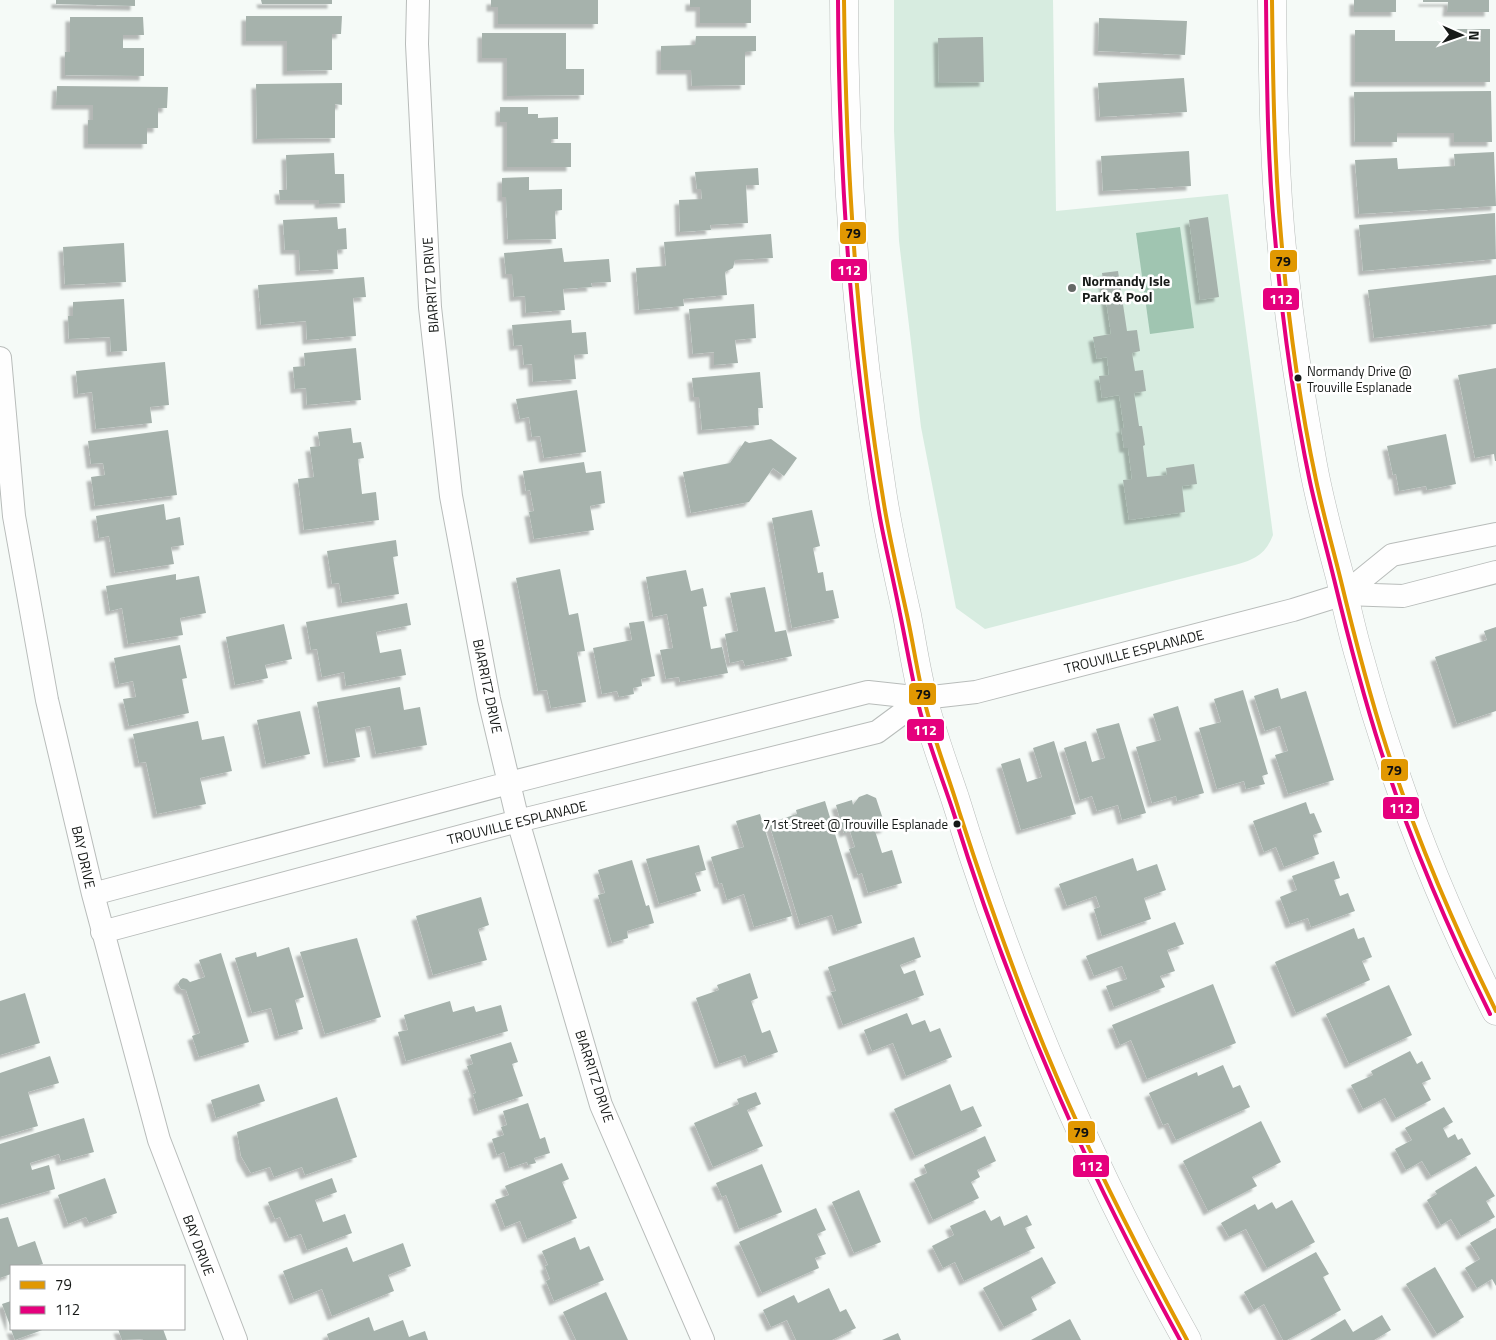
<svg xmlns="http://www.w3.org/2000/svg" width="1496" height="1340" viewBox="0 0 1496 1340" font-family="'Titillium Web',sans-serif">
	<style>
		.green { fill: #d7ece0 }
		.water { fill: #a0c5b1 }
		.building { fill: #a6b2ac; filter: url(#shadow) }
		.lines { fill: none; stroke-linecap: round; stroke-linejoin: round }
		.street-casing { stroke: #b8bcba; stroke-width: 24 }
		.primary-casing { stroke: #b8bcba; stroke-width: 29 }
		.street { stroke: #fefefe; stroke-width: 22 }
		.primary { stroke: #fefefe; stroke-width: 28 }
		.bus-1-casing { stroke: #fff; stroke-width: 8 }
		.bus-2-casing { stroke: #fff; stroke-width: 8 }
		.bus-1 { stroke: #e19802; stroke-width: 4 }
		.bus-2 { stroke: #e5007d; stroke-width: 4 }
		.poi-dot { fill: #656866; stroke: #fff; stroke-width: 2 }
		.bus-dot { fill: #171a18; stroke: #fff; stroke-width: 2 }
		.labels { text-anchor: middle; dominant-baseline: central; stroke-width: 5; stroke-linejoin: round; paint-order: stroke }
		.bus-label { font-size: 13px; fill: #171a18; stroke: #fff; text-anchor: start }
		.poi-label { font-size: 14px; font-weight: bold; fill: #171a18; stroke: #fff; text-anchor: start }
		.street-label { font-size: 14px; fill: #171a18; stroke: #fff }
		.line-badge { stroke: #fff; stroke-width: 2 }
		.badge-label { font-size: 14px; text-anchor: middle; font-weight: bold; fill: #fff }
		.pale-badge-label { font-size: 14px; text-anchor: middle; font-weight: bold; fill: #111 }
	</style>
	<defs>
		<filter id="shadow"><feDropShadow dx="-4.5" dy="4.5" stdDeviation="1" flood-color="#0004"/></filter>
	</defs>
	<rect width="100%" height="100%" fill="#f5faf7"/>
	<path class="green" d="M894 0H1053L1056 211 1228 194 1273 535C1265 555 1255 559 1235 565L985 629 956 608 921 427 899 241 894 131Z"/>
	<path class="water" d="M1180 227 1194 328 1150 334 1136 233Z"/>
	<path class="building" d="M56 0H135V6L56 4Z
		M261 0H332V4H262Z
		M491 0H598V24H498V7H491Z
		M690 0H751V23H700V7H690Z
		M1354 0H1396V12H1354Z
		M1423 0H1489V12H1447L1448 2H1423Z
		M246 16H342L341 34H332V70L287 71V41H246Z
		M70 17H143L144 35H123V48H144V76L65 75V52H70Z
		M1099 18 1187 21 1185 55 1098 51Z
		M1451 29H1490V82H1355V30H1395V41H1451Z
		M482 33H566V69H584V95L507 96V58H482Z
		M696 36H756V51L745 52V85L692 86 691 70H661V46L695 45Z
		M983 37 984 82 939 83 938 38Z
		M1184 78 1187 112 1100 117 1098 83Z
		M342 83V105L335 104V138L257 139 256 84Z
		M57 86 168 87 167 108H158V128H147V144H88V120H93V105H56Z
		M1491 91 1492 142H1454V133H1397V142H1355L1354 92Z
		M500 107H528V114H538V118L558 117V139H551V143H571V167H507V122H500Z
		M1189 151 1191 186 1103 191 1101 156Z
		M1494 152 1496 206 1359 214 1355 160 1397 158 1398 169 1455 166 1454 154Z
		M334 153 335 174H344L345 203 319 204V200H280L279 190H287L286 155Z
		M758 168 759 185H746L748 223 710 225 711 230 680 232 679 200 702 199 701 189H697L695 172Z
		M529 177V190L562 189V210L555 211 556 239 508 240 506 197H502V178Z
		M1495 213 1496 259 1363 271 1359 225Z
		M337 217 338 229 346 228 347 249 337 250 338 269 300 271 299 250H285L283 220Z
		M1208 217 1219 297 1200 300 1189 220Z
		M771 234 773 258 735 260 733 268 725 272 727 295 683 299 684 306 639 310 636 268 666 266 664 242Z
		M124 243 126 282 65 285 63 247Z
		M562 248 564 262 609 259 611 282 591 283 592 287 563 289 565 310 526 313 525 296 514 297 512 274H506L504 253Z
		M1118 271 1127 331 1137 330 1140 351 1132 353 1135 371 1143 370 1146 391 1134 393 1139 426H1142L1145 445 1143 446 1147 477 1167 475 1166 468 1194 464 1197 484 1182 486 1185 512 1129 520 1123 480 1132 479 1128 448H1124L1121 428H1124L1119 395 1102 398 1099 376 1109 375 1107 357 1097 359 1093 337 1111 334 1102 273Z
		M1496 275V324L1374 338 1368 290Z
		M364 277 366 297 353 298 356 336 307 340 306 321 261 325 258 285Z
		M124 299 127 351 111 352 110 337 69 339 68 316H73V302Z
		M754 304 756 338 735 340 738 363 714 365V352L693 354 689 309Z
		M571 320 572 333 586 332 588 354 574 355 576 379 533 382 532 364 524 365 522 345 514 346 512 325Z
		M356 348 361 400 307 405 306 388 295 389 293 367 305 366 304 353Z
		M165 362 169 405 150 407 152 423 96 429 92 392 78 394 76 371Z
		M1496 368V461H1495L1494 454 1475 458 1458 375Z
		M760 372 763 408H758L759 425 702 430 699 397H694L692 378Z
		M577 390 586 452 544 458 540 436 532 437 529 417 520 419 516 399Z
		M351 428 353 443 361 442 364 458 358 459 362 494 376 492 379 520 304 530 298 479 314 477 310 447 320 446 318 432Z
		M168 430 177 495 95 506 91 477 105 475 103 463 91 464 88 441Z
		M1446 434 1456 484 1427 490 1426 486 1399 491 1396 474 1393 475 1387 446Z
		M771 439 797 458 784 476 773 468 749 502 691 513 683 472 730 463 745 441 749 443Z
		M584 462 586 473 601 471 605 503 590 506 594 530 534 539 529 512 534 511 530 490 526 491 523 471Z
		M164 504 166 520 180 517 184 545 171 547 174 564 115 573 109 536 99 538 96 516Z
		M812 510 820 546 813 548 818 573 823 572 826 591 833 590 839 618 792 628 772 518Z
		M396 540 398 556 393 557 399 594 342 603 339 583 332 584 327 551Z
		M560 569 569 615 578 613 585 651 577 652 586 702 551 708 547 690 538 691 516 578Z
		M686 570 691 591 703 588 707 606 703 607 711 649 722 647 728 673 680 682 679 677 666 679 660 650 673 648 667 614 653 617 646 577Z
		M176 574V580L199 576 206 613 180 618 183 635 128 644 122 608 110 611 106 586Z
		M765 587 775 632 786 630 792 656 745 666 743 660 730 663 725 634 738 631 730 593Z
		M407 603 411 625 376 632 380 653 401 649 406 675 346 686 344 672 322 677 317 649 311 650 306 622Z
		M644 621 655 676 641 679 642 686 633 688 634 694 619 697 617 691 602 694 593 648 632 640 629 623Z
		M284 624 292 659 265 665 268 678 235 685 226 637Z
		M1496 627V711L1457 724 1435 657 1487 640 1484 631Z
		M180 645 187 678 182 679 189 713 129 726 123 699 136 697 133 681 119 684 114 658Z
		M400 687 404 710 420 707 427 745 376 754 370 726 355 729 360 757 328 763 317 702Z
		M1278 688 1281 699 1306 691 1334 780 1288 794 1275 755 1288 751 1280 726 1265 731 1254 696Z
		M1243 690 1268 774 1262 776 1265 784 1246 789 1244 781 1217 789 1199 728 1221 722 1214 699Z
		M1178 706 1204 793 1177 801 1176 796 1152 803 1136 747 1161 740 1153 714Z
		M300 711 310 754 266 764 257 720Z
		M198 721 202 740 224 736 232 771 200 778 206 804 157 814 146 762 139 763 133 734Z
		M1119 723 1146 813 1122 820 1118 805 1097 811 1092 796 1080 800 1064 748 1086 741 1092 762 1105 758 1096 729Z
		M1054 741 1076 814 1021 830 1001 764 1020 758 1027 782 1042 777 1033 748Z
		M867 794 876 798 886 828 875 831 882 853 892 850 902 883 868 893 862 873 858 875 849 849 855 847 850 831 844 833 836 805 852 800 853 805 859 797Z
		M825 801 862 923 837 931 832 915 800 925 769 823 797 814 796 810Z
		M1306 802 1310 814 1314 813 1322 832 1313 835 1319 854 1284 867 1276 847 1264 852 1253 821Z
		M760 814 792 916 754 927 744 894 727 900 722 883 719 884 711 857 744 847 736 821Z
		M699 845 706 870 695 873 701 891 659 904 646 859Z
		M1133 858 1137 871 1157 864 1166 890 1144 898 1151 919 1102 936 1094 909 1100 907 1096 896 1067 906 1059 884Z
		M632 860 646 906 649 905 654 923 627 931 628 938 612 943 598 895 605 893 598 870Z
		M1334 861 1340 878 1334 880 1340 896 1348 893 1355 911 1311 927 1308 918 1290 924 1280 897 1297 890 1292 876Z
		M481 897 489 925 478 929 487 960 433 975 416 916Z
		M1175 922 1184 944 1167 950 1175 971 1160 976 1165 987 1114 1007 1106 986 1127 979 1122 966 1094 976 1086 956Z
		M1354 928 1358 939 1364 937 1372 957 1362 961 1370 980 1296 1013 1275 962Z
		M914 937 921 957 900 965 904 974 915 970 924 995 843 1025 831 992 836 991 828 967Z
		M357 938 381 1017 325 1034 300 952Z
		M289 947 304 997 295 1000 303 1029 279 1036 271 1008 252 1013 235 958 256 952 257 957Z
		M221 953 249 1042 199 1057 192 1036 200 1033 186 990 181 989 178 984 180 980 183 978 187 979 190 982 205 977 199 960Z
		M750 973 758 998 751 1001 762 1033 770 1030 778 1052 748 1063 745 1055 719 1064 696 998 719 990 717 985Z
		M1213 984 1236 1043 1147 1079 1131 1040 1120 1045 1112 1025Z
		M1389 985 1412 1035 1349 1064 1326 1014Z
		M25 993 40 1043 0 1055V1001Z
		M450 1001 453 1012 474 1006 476 1012 501 1005 508 1031 406 1061 398 1032 408 1030 404 1015Z
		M907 1013 912 1025 925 1020 930 1032 940 1028 952 1057 906 1076 893 1043 872 1051 864 1030Z
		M511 1042 518 1062 512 1064 523 1096 478 1111 473 1094 476 1093 467 1066 473 1064 470 1055Z
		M1410 1051 1417 1064 1422 1061 1431 1079 1422 1083 1431 1100 1396 1118 1385 1098 1363 1109 1351 1085 1373 1075 1371 1071Z
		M50 1056 59 1083 28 1092 38 1126 0 1137V1073Z
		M1223 1065 1233 1088 1240 1085 1250 1107 1176 1140 1168 1123 1163 1125 1149 1093 1197 1072 1198 1076Z
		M259 1084 265 1101 216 1118 211 1100Z
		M950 1084 961 1111 973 1106 982 1126 915 1156 894 1109Z
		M756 1092 761 1104 747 1110 763 1146 713 1167 694 1123 739 1104 737 1099Z
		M337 1097 357 1157 305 1175 302 1167 274 1177 270 1167 251 1173 241 1156 237 1132Z
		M528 1103 540 1139 545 1137 550 1153 534 1158 536 1163 528 1165 527 1162 509 1168 504 1152 497 1155 492 1139 504 1135 501 1127 507 1125 503 1111Z
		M1444 1107 1453 1122 1443 1128 1448 1138 1455 1134 1458 1140 1462 1138 1471 1154 1431 1176 1422 1161 1406 1170 1395 1149 1412 1140 1405 1128Z
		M84 1118 94 1152 61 1161 59 1154 30 1163 32 1170 49 1165 55 1189 0 1205V1144Z
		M1261 1121 1281 1162 1252 1177 1257 1186 1208 1211 1183 1161Z
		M985 1136 996 1161 977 1170 980 1177 971 1182 979 1198 933 1220 914 1179 927 1173 924 1165Z
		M562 1163 569 1179 562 1182 577 1218 527 1239 520 1221 505 1227 495 1200 509 1195 505 1186Z
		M762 1164 782 1212 739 1229 726 1195 722 1197 716 1183Z
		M1476 1166 1495 1196 1486 1201 1495 1217 1461 1236 1451 1219 1441 1225 1427 1200 1437 1194 1435 1191Z
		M105 1178 117 1213 89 1223 86 1217 68 1224 58 1195Z
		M332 1178 337 1192 315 1200 323 1222 345 1214 352 1233 307 1250 301 1234 289 1238 280 1217 275 1219 268 1202Z
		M859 1190 881 1242 854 1253 832 1202Z
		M1292 1200 1315 1242 1267 1268 1246 1229 1229 1237 1221 1223 1255 1204 1258 1210 1272 1202 1276 1209Z
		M816 1208 826 1230 817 1234 826 1254 815 1258 819 1268 762 1293 739 1242Z
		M985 1210 991 1221 1000 1216 1004 1226 1027 1215 1032 1225 1025 1228 1035 1248 964 1281 955 1262 943 1268 932 1246 954 1235 950 1226Z
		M8 1217 18 1247 35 1241 43 1264 35 1266H11V1274L0 1278V1219Z
		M1496 1228V1286L1492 1279 1477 1288 1465 1268 1480 1259 1470 1243Z
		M575 1237 580 1250 589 1246 604 1280 554 1301 546 1281 550 1279 545 1266 548 1265 542 1251Z
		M403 1243 411 1266 388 1275 394 1291 332 1316 322 1289 294 1300 283 1271 347 1247 353 1262Z
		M1316 1252 1329 1274 1323 1277 1341 1310 1287 1340H1283L1264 1304 1254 1310 1244 1292Z
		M1042 1257 1056 1283 1031 1297 1037 1310 1004 1327 983 1288Z
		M1435 1267 1464 1317 1437 1334 1406 1284Z
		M829 1288 840 1312 846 1309 856 1328 832 1340H796L787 1320 771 1327 763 1310 794 1295 798 1303Z
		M606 1292 628 1340H576L563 1312Z
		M11 1301V1328L2 1304Z
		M1382 1315 1391 1330 1374 1340H1310L1345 1319 1353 1332Z
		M369 1317 374 1331 403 1320 409 1337 425 1331 428 1340H329L327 1334Z
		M1070 1319 1081 1340H1031Z
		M11 1329H45L15 1340Z
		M118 1329H163L167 1340H143L142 1339 122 1340Z
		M898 1333 901 1340H882Z"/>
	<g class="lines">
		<defs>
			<path id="street" d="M418 0 417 44 430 307 451 496 489 699 518 821 601 1105 703 1340
				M0 358 14 516 47 700 93 894 159 1140 236 1340
				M1344 594 1392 555 1496 534
				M93 894 509 783 868 692 923 698 976 692 1293 610 1344 594 1403 596 1496 572
				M102 932 518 821 877 732 923 698"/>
			<path id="primary" d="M844 0C844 162 856 323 881 484 887 527 897 571 907 615 912 642 916 670 923 697 931 731 944 765 955 798 1013 988 1090 1167 1187 1340
				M1272 0C1273 89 1274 179 1284 268 1291 334 1301 399 1313 465 1320 503 1330 540 1340 577 1346 605 1352 632 1360 659 1393 780 1439 899 1496 1011"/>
		</defs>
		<use href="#street" class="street-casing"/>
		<use href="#primary" class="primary-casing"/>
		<use href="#street" class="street"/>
		<use href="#primary" class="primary"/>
		<defs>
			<path id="bus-1" d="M844 0C846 169 856 338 884 504 890 541 899 578 907 615 914 647 918 679 927 711 936 745 949 778 959 811 988 901 1019 989 1056 1075 1095 1166 1140 1253 1187 1340
				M1272 0C1273 79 1274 158 1281 236 1288 318 1299 400 1316 480 1323 513 1332 545 1340 577 1354 635 1369 693 1387 749 1417 839 1454 926 1496 1011"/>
			<path id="bus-2" d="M838 0C839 173 850 347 880 518 886 550 894 582 900 614 907 647 912 679 920 711 929 745 942 778 953 811 981 901 1013 989 1050 1075 1088 1166 1133 1254 1180 1340
				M1266 0C1267 79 1267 158 1275 237 1282 319 1293 401 1310 482 1317 514 1326 546 1334 579 1348 637 1363 695 1381 751 1411 842 1448 929 1490 1014"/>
		</defs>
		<use href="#bus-1" class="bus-1-casing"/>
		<use href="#bus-2" class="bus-2-casing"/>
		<use href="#bus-1" class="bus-1"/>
		<use href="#bus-2" class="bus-2"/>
	</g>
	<circle class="poi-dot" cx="1072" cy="288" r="5"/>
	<g class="bus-dot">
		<circle cx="1298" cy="378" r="4.5"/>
		<circle cx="957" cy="824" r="4.5"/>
	</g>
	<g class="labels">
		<g class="bus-label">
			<text x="1307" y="371">Normandy Drive @<tspan x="1307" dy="16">Trouville Esplanade</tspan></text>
			<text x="948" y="824" text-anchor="end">71st Street @ Trouville Esplanade</text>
		</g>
		<g class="poi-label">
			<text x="1082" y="280">Normandy Isle<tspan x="1082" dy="16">Park &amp; Pool</tspan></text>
		</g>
		<g class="street-label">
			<text transform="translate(430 285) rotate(-94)">BIARRITZ DRIVE</text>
			<text transform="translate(1134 651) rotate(-14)">TROUVILLE ESPLANADE</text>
			<text transform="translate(488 686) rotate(78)">BIARRITZ DRIVE</text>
			<text transform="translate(517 822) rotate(-14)">TROUVILLE ESPLANADE</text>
			<text transform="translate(84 857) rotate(77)">BAY DRIVE</text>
			<text transform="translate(595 1076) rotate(72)">BIARRITZ DRIVE</text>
			<text transform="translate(199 1245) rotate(69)">BAY DRIVE</text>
		</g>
	</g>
	<g class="line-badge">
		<rect x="839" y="221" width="28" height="24" rx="5" fill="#e19802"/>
		<rect x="1269" y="249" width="29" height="24" rx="5" fill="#e19802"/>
		<rect x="830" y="258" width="38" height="24" rx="5" fill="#e5007d"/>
		<rect x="1262" y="287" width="38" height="24" rx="5" fill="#e5007d"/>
		<rect x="908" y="682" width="29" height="24" rx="5" fill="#e19802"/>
		<rect x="906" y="718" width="39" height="24" rx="5" fill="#e5007d"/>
		<rect x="1380" y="758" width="29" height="24" rx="5" fill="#e19802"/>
		<rect x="1382" y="796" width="38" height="24" rx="5" fill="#e5007d"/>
		<rect x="1067" y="1120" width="29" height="24" rx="5" fill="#e19802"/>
		<rect x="1072" y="1154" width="38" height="24" rx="5" fill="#e5007d"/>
	</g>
	<g class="badge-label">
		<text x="849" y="275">112</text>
		<text x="1281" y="304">112</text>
		<text x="925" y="735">112</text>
		<text x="1401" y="813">112</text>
		<text x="1091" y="1171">112</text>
	</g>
	<g class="pale-badge-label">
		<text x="853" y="238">79</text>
		<text x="1283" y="266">79</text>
		<text x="923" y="699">79</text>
		<text x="1394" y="775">79</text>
		<text x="1081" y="1137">79</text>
	</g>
	<rect x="10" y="1265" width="175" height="65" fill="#ffffff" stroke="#a2a3a3"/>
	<rect x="20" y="1281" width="25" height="8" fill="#e19802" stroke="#a2a3a3"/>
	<text x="55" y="1290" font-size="15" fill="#171a18">79</text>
	<rect x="20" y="1306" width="25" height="8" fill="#e5007d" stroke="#a2a3a3"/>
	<text x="55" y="1315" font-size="15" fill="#171a18">112</text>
	<g transform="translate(1461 35) rotate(92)" stroke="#ffffff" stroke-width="4" paint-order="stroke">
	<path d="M0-4L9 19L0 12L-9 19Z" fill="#171a18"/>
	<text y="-8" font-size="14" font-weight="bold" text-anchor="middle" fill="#171a18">N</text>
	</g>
</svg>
